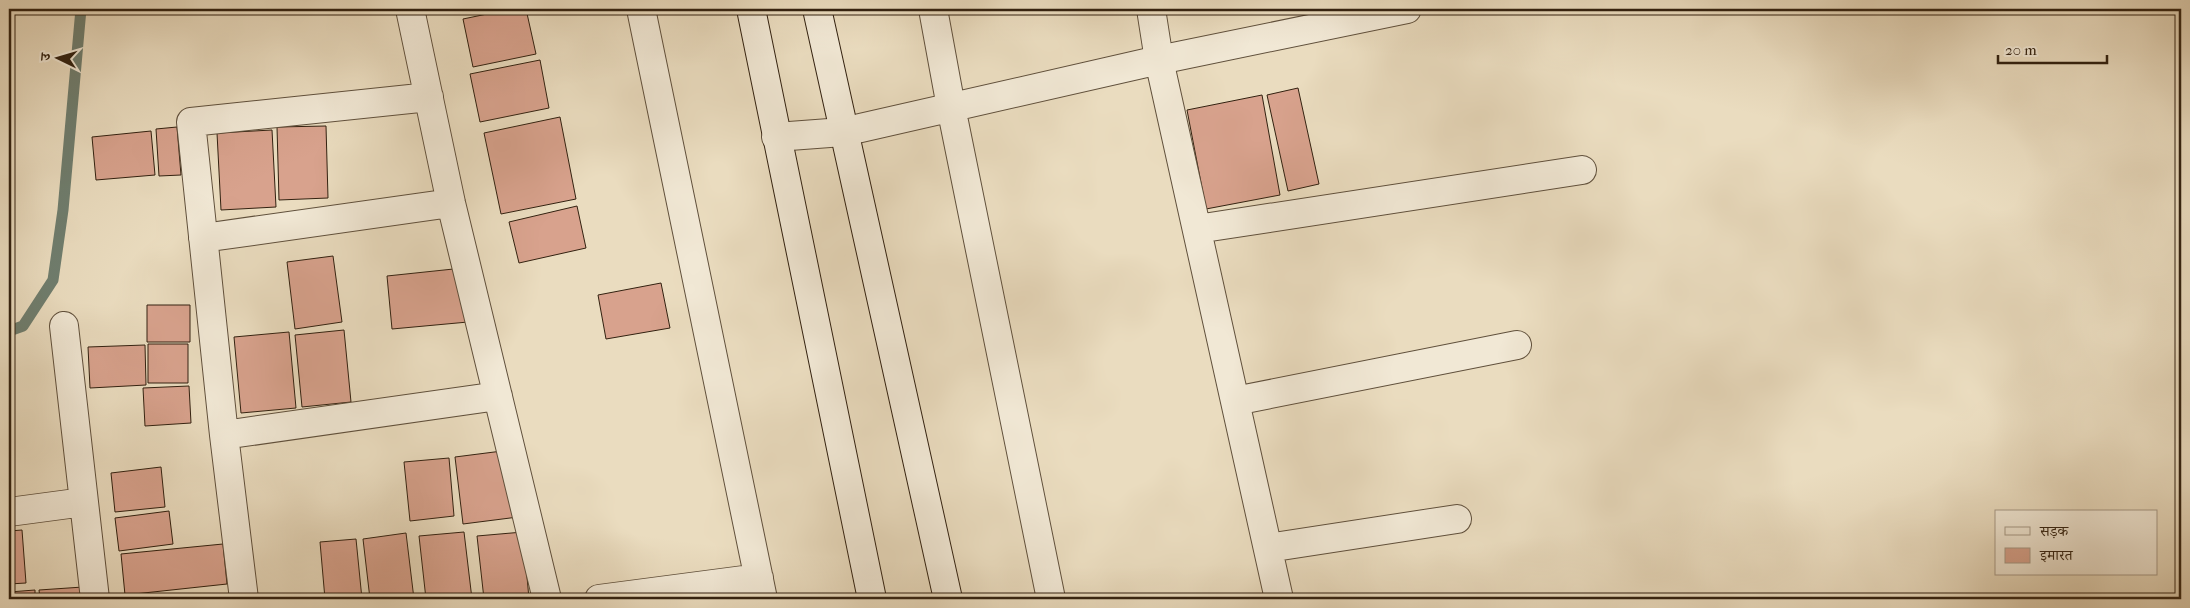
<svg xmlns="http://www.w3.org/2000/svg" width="2190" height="608" viewBox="0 0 2190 608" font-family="'IM FELL French Canon','Noto Serif Devanagari',serif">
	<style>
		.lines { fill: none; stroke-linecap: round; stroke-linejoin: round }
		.stream { stroke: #6f7e6f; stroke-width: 11 }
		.building { fill: #d8a28d; stroke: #322110 }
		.street-casing { stroke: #60503c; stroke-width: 30 }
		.secondary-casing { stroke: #322110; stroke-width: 30 }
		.street { stroke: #f1e8d5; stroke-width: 28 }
		.secondary { stroke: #f1e8d5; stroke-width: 28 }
	</style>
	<rect width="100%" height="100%" fill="#eadcbf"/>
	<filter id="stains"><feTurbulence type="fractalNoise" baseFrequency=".004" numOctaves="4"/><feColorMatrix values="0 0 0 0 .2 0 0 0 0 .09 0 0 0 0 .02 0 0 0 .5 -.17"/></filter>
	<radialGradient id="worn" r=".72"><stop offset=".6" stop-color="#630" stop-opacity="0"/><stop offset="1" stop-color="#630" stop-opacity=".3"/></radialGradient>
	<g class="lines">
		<path class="stream" d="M9 331 23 326 53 280 63 210 81 9"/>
	</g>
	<path class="building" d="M511 9H526L536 54 473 67 463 19Z
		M540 60 549 108 480 122 470 74Z
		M1298 88 1319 184 1288 191 1267 95Z
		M1262 95 1280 195 1206 209 1187 110Z
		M560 117 576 199 501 214 484 133Z
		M326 126 328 198 279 200 277 127Z
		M177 127 181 175 159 176 156 129Z
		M272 130 276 207 221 210 217 133Z
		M151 131 155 175 96 180 92 137Z
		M577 206 586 248 519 263 509 222Z
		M333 256 342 322 295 329 287 262Z
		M463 268 468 322 392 329 387 276Z
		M661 283 670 328 606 339 598 295Z
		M147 305H190V342H147Z
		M344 330 351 402 302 407 295 335Z
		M289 332 296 408 241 413 234 337Z
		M148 344H188V383H148Z
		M145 345 146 385 90 388 88 347Z
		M189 386 191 423 145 426 143 388Z
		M510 450 518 517 463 524 455 457Z
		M449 458 454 516 410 521 404 462Z
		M161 467 165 507 115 512 111 473Z
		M169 511 173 544 119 551 115 518Z
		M22 530 26 583 9 584V531Z
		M464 532 472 599H426L419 536Z
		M523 532 529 599H484L477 536Z
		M406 533 414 599H370L363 539Z
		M356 539 362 599H325L320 542Z
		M223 544 227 584 125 595 121 554Z
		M83 587 84 599H40L39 590Z
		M35 590V599H9V592Z"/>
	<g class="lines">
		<defs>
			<path id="street" d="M410 9 451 203 547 599
				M641 9 763 599
				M933 9 951 107 1051 599
				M1151 9 1159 60 1279 599
				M776 137 843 132 1159 60 1407 9
				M1197 229 1582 170
				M203 238 451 203
				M64 326 95 599
				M1235 401 1517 345
				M224 435 498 396
				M9 512 84 502
				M1268 548 1457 519
				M244 599 224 435 191 122 429 97
				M599 599 759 578"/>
			<path id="secondary" d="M751 9 872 599
				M817 9 948 599"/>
		</defs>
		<use href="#street" class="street-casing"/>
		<use href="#secondary" class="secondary-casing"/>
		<use href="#street" class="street"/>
		<use href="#secondary" class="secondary"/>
	</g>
	<rect width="2190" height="608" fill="none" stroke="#eadcbf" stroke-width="30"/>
	<rect x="10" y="10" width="2170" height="588" fill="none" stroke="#322110" stroke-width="2.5"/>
	<rect x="15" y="15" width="2160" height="578" fill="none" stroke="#322110"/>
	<rect x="1995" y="510" width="162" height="65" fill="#f1e8d5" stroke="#a59886"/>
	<rect x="2005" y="527" width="25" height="8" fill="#f1e8d5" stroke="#a59886"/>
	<text x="2040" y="536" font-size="15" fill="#322110">सड़क</text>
	<rect x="2005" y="548" width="25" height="15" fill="#d8a28d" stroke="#a59886"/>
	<text x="2040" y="560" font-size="15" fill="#322110">इमारत</text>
	<g transform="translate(58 58) rotate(275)" stroke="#f1e8d5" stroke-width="4" paint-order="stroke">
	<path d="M0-4L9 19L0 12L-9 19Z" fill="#322110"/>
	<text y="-8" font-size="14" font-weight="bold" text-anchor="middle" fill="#322110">उ</text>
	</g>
	<path d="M1998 55v8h109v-8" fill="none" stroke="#322110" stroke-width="2.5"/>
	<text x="2005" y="55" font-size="15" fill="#322110" stroke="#f1e8d5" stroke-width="4" paint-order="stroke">20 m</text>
	<rect width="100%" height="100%" filter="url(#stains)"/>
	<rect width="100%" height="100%" fill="url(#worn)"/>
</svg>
